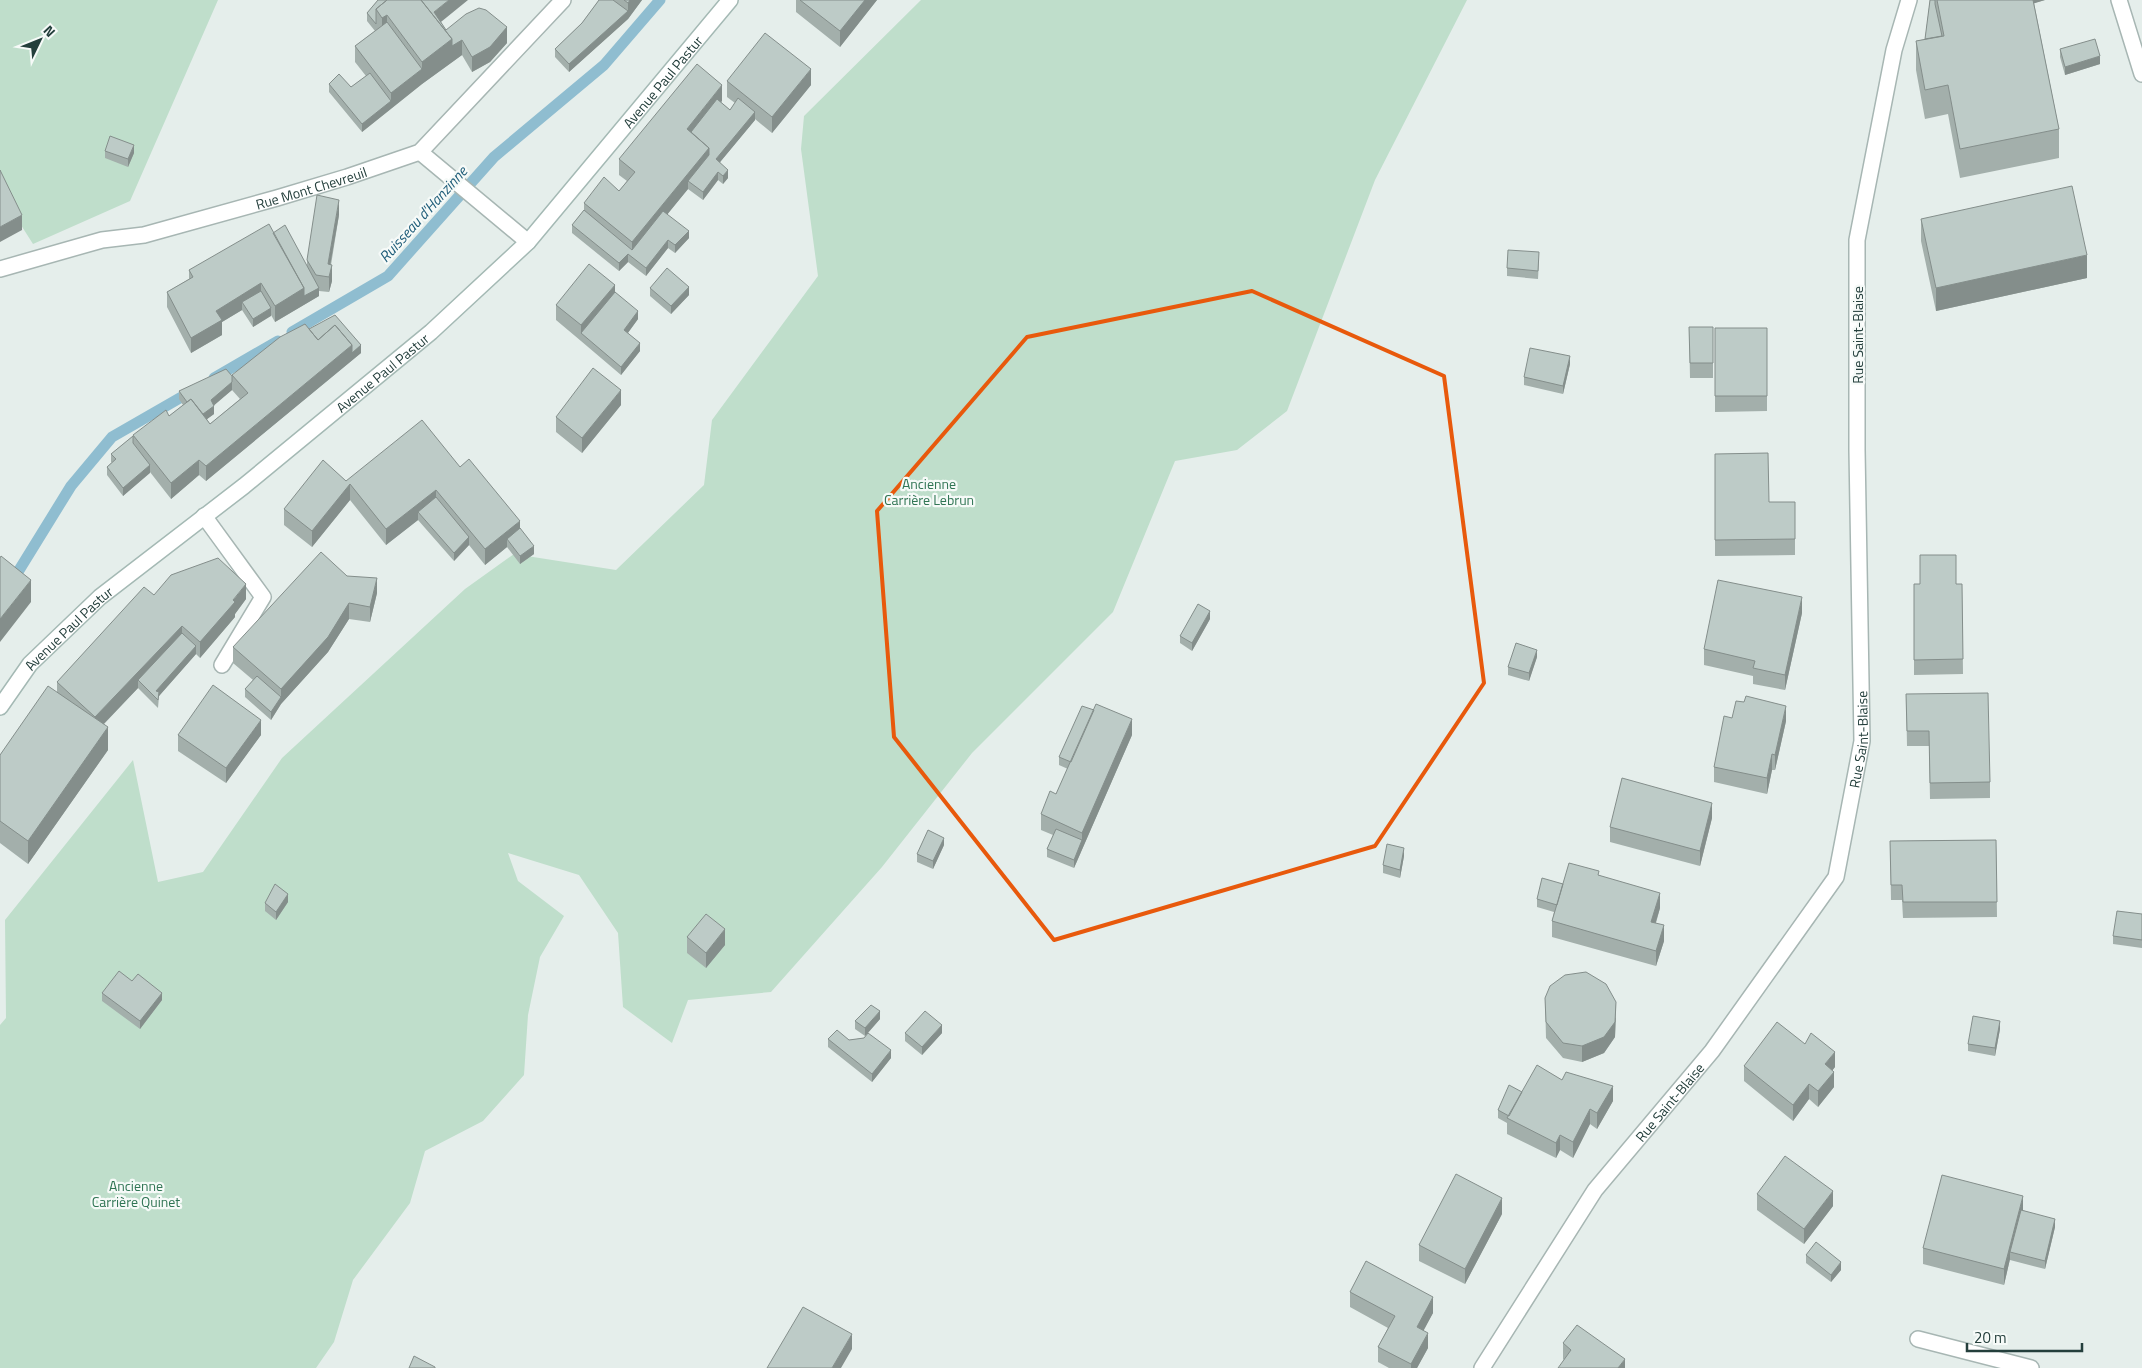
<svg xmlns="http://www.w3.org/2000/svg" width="2142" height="1368" viewBox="0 0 2142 1368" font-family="'Titillium Web',sans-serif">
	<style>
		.green { fill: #bfdecb }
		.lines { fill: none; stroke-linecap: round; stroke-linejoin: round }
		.stream { stroke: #8fbdd0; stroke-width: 11 }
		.street-casing { stroke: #a7b6b3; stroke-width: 18 }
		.secondary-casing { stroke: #a4b9b4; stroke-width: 18 }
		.street { stroke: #fff; stroke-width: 15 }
		.secondary { stroke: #fff; stroke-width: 15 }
		.wall { fill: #a3afab; fill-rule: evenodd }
		.shaded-wall { fill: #848e8b }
		.building { fill: #bdcbc7; stroke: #848e8b }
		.marked { fill: none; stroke: #e8590c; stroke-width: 4; stroke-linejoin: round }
		.labels { text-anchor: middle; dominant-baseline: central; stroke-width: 4.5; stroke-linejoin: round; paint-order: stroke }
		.street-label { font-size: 14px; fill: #243f3c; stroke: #f6faf8 }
		.park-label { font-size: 14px; fill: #307554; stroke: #f6faf8 }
		.water-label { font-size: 15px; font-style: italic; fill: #205e7a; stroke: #f6faf8 }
	</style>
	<rect width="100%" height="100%" fill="#e5eeeb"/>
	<path class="green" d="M0 0H218L130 201 33 244 0 192Z
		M921 0H1467L1375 180 1287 411 1237 450 1175 461 1113 612 972 753 882 867 771 992 688 1000 672 1043 623 1007 618 933 579 875 508 853 518 881 564 916 540 957 528 1015 524 1075 483 1121 425 1151 410 1203 353 1280 334 1342 316 1368H0V1025L6 1018 5 920 133 760 158 882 203 872 282 758 465 589 514 554 616 570 704 485 712 420 818 276 801 149 804 116Z"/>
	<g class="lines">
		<path class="stream" d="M292 332 388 276 494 157 604 65 660 0
			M214 378 278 341
			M0 601 71 486 112 437 192 391"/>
		<defs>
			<g id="street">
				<path d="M2119 0 2142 74"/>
				<path d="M420 152 528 242"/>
				<path id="s1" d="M0 269 102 240 144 235 277 198 347 177 420 152 563 0"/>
				<path d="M204 516 263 597 222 665"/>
				<path d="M1918 1339 2031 1368"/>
				<path id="s2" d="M1482 1368 1595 1190 1712 1051 1836 877 1862 741 1857 450V240L1894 50 1909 0"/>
			</g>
			<g id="secondary">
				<path id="s3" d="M0 707 30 664 100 597 244 486 431 332 528 242 730 0"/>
			</g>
		</defs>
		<use href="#street" class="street-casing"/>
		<use href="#secondary" class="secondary-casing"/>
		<use href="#street" class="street"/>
		<use href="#secondary" class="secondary"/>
	</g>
	<path class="wall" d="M378 0 441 22 446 30 507 43 490 62 472 72 462 55 422 84 362 132 329 92V84L351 87 366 76 355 62V46L375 31 367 21V13Z
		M599 0H642L628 19 569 72 555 57V49L582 23Z
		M796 0H877L840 47 796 12Z
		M1930 0H2045L2034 3 2059 129V158L1960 178 1948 114 1925 119 1916 70V41L1925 39Z
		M2060 49 2100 64 2065 75 2060 57Z
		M727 81 811 85 772 133 755 119V120L720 162 728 178 723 184 718 180 703 200 688 189 667 214 689 238 675 253 668 248 646 276 628 262 619 271 572 233V225L584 210V203L619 191 627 181 619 175V159L722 101 721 102 730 110 735 103 727 97Z
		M105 151 134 153 128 167 105 158Z
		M339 215 331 265 332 281 329 292 319 291V296L275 322 271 315 253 327 242 310 222 322V335L191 353 167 307V292L189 279V270L273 233 307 266V260Z
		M1921 219 2087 278 1936 311 1921 241Z
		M1539 260 1538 279 1507 276V268Z
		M650 288 689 295 671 314 650 296Z
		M615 292 638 319 628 333 640 351 621 375 581 341 556 320V305Z
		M1689 327H1713V378H1690Z
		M1715 328H1767V411L1715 412Z
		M309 329 361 353 206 481 199 475 171 499 150 472 123 496 107 475V467L112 462H111V454L133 436 169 416 183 405 179 399V391L232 376ZM232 390 240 399 210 424 207 419 214 414 213 405Z
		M1570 364 1563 394 1524 385V377Z
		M621 405 582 453 556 432V417Z
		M1715 454 1769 502H1795V555L1715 556Z
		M460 467 520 528 534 554 520 564 507 547 485 565 469 545 454 561 418 520 386 545 350 500 312 547 284 525V509L346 481Z
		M347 576 377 593 370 622 349 619 328 652 281 704 271 720 245 697V689L253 680 233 663V647Z
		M1914 584H1962L1963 674 1914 675Z
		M154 595 246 599 235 614V617L200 658 196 654 159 696 158 708 138 688 104 724 108 750 28 864 0 843V755L57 692V682Z
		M1802 613 1785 690 1753 684V676L1704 665V649Z
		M1210 619 1192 651 1180 643V636Z
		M1537 657 1529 681 1508 675V667Z
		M1906 694 1990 782V798L1930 799 1929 746H1907Z
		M1744 702 1786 721 1775 770H1772L1767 794 1714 782V767L1732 718Z
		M178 735H261L226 783 178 751Z
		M1132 735 1074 868 1047 857V849L1053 835 1041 830V814L1056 794 1068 769 1059 765V757Z
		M1712 818 1700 866 1610 842V827Z
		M1996 840 1997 917 1903 918 1902 900H1891L1890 841Z
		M944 845 933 869 917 862V854Z
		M1404 856 1400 878 1383 873V865Z
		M1599 875 1660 908 1656 923 1664 941 1656 966 1552 937V921L1554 912 1537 907V899L1563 884Z
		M288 902 276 920 265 911V903Z
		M2142 914V948L2113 944V936Z
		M687 937 725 945 706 968 687 953Z
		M132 981 162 1000 140 1029 102 1001V993Z
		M1545 998 1616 1018 1615 1037 1604 1053 1582 1062 1563 1058 1546 1038Z
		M880 1019 868 1033 891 1058 872 1082 828 1047V1039L849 1040 864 1038 867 1034 865 1036 855 1029V1021Z
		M2000 1029 1995 1056 1968 1051V1044Z
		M905 1033H942L922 1055 905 1041Z
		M1744 1066 1835 1067 1832 1071 1834 1087 1818 1107 1809 1099 1793 1121 1744 1081Z
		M1562 1080 1613 1101 1597 1129 1590 1124 1573 1158 1560 1150 1556 1158 1507 1134V1123L1498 1118V1110L1522 1092Z
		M1757 1194 1833 1206 1804 1244 1757 1210Z
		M2023 1210 2055 1227 2045 1269 2010 1260V1259L2004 1285 1923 1264V1248Z
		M1502 1214 1465 1284 1419 1261V1245Z
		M1806 1255 1841 1270 1831 1282 1806 1263Z
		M1350 1292 1433 1313 1423 1330 1428 1348 1417 1368H1389L1378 1362V1347L1388 1328 1350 1307Z
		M1563 1343 1625 1368 1564 1360 1563 1359Z"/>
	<path class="shaded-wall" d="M449 0H468L436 26 434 12Z
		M630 0H642L628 19 569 72V64L628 11V3Z
		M865 0H877L840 47V31Z
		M2029 0H2045L2029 5Z
		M387 15V38L382 41V18Z
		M507 27V43L490 62 472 72V57Z
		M452 39 462 40V55L422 84V62Z
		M2100 56V64L2065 75V67Z
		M422 69V84L362 132V124L391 101V93Z
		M811 69V85L772 133V117Z
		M722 85V101L691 140 687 129Z
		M755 112V120L716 167V159Z
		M134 145V153L128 167V159Z
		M709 148V163L688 181V189L632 258V242Z
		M728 170V178L723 184V176Z
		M718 172V180L703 200V192Z
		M339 200V215L328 277V264Z
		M22 215V230L0 242V227Z
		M689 231V238L675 253V245Z
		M668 240V248L646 276V268Z
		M628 254V262L619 271V263Z
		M2087 255V278L1936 311V288Z
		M332 265V281L329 292V277Z
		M261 283V298L242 302V310L222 322V335L191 353V338L216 311Z
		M615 285V300L581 333V341V325Z
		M689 287V295L671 314V306Z
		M304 288H319V296L275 322V306Z
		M271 308V316L253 327V319Z
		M638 311V319L624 338V330Z
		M640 343V351L621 375V367Z
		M352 345H361V353L206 481V466Z
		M1570 356V364L1563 394V386Z
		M232 382V390L211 408V400Z
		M621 390V405L582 453V438Z
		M214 406V414L199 425V417Z
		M199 460V475L171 499V483Z
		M150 465V473L123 496V488Z
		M350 484V500L312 547V531Z
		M436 490V505L418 512V520L386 545V529Z
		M520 521V536L507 539V547L485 565V549Z
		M469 537V545L454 561V553Z
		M534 546V554L520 564V556Z
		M377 578V593L370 622V607Z
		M31 580V602L0 642V619Z
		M246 584V599L235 614V617L200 658V642Z
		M1802 597V613L1785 690V675Z
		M349 603V619L328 652 281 704V689Z
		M1210 611V619L1192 651V643Z
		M182 626V641L138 680V688L95 733V717Z
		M196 646V654L159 696 158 708 159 696 156 699V691Z
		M1537 650V657L1529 681V673Z
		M281 697V704L271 720V712Z
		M1786 706V721L1775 770V755Z
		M1132 719V735L1074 868V860L1082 840V833Z
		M261 720V735L226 783V768Z
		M108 727V750L28 864V841Z
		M1772 754V770L1767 794V778Z
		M1712 803V818L1700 866V851Z
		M944 838V845L933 869V861Z
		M1404 848V856L1400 878V870Z
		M1660 893V908L1651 938V922Z
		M288 894V902L276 920V912Z
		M1664 925V941L1656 966V951Z
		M725 929V945L706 968V953Z
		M162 993V1000L140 1029V1021Z
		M1616 1002 1615 1037 1604 1053 1582 1062V1046Z
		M880 1011V1019L865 1036V1028Z
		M2000 1021V1029L1995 1056V1048Z
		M942 1025V1033L922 1055V1047Z
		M891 1050V1058L872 1082V1074Z
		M1835 1052V1067L1825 1079V1064Z
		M1834 1072V1087L1818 1107V1091Z
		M1809 1084V1099L1793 1121V1105Z
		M1613 1086V1101L1597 1129V1113Z
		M1590 1109V1124L1573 1158V1142Z
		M1560 1135V1150L1556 1158V1143Z
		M1833 1191V1206L1804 1244V1229Z
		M2023 1196V1211L2010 1252V1259L2004 1285V1269Z
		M1502 1198V1214L1465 1284V1269Z
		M2055 1219V1227L2045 1269V1261Z
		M1841 1262V1270L1831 1282V1275Z
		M1433 1297V1313L1417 1343V1327Z
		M1428 1333V1348L1417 1368H1411V1364Z
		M852 1334V1349L841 1368H832Z
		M1625 1359V1368H1618Z"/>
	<path class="building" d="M378 0H387L376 9V24L367 13Z
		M387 0H421L452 39 422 62 387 15 382 18 376 9Z
		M421 0H449L434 12 446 30 466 14 479 8 486 10 507 27 490 47 472 57 462 40 452 46V39Z
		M599 0H613L628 11 569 64 555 49 582 23Z
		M624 0H630L628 3Z
		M800 0H865L840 31Z
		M1930 0H1935V4L1942 36 1925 39Z
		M1937 0H2033L2059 129 1960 149 1948 85 1925 90 1916 41 1944 36Z
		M387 22 422 69 391 93 355 46Z
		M765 33 811 69 772 117 727 81Z
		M2095 39 2100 56 2065 67 2060 49Z
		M697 64 722 85 687 129 709 148 632 242 584 203 604 177 619 191 635 172 619 159Z
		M370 73 391 101 362 124 329 84 339 74 351 87Z
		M738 98 755 112 716 159 728 170 723 176 718 172 703 192 688 181 709 155V148L691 132 717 99 730 110Z
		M110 136 134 145 128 159 105 151Z
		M0 170 22 215 0 227Z
		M2072 186 2087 255 1936 288 1921 219Z
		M317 195 339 200 328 264 332 265 329 277 316 275 307 260Z
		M584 210 632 250 663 211 689 231 675 245 668 240 646 268 628 254 619 263 572 225Z
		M269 224 304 288 275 306 261 283 216 311 222 320 191 338 167 292 193 277 189 270Z
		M285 225 319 288 304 296V288L273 233Z
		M1508 250 1539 252 1538 271 1507 268Z
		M589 264 615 285 581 325 556 305Z
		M667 268 689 287 671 306 650 288Z
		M261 291 271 308 253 319 242 302Z
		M615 292 638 311 624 330 640 343 621 367 581 333Z
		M335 315 361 345 352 353V345L335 325 318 340 309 329Z
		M305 324 318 340 335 325 352 345 206 466 199 460 171 483 133 435 166 410 169 416 191 399 210 424 248 393 232 375 280 337Z
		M1689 327H1713V363H1690Z
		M1715 328H1767V396H1715Z
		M1530 348 1570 356 1563 386 1524 377Z
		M593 368 621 390 582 438 556 417Z
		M226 369 232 376V382L211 400 214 406 203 414 191 399 187 402 179 391Z
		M422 420 460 467 469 459 520 521 485 549 436 490 386 529 350 484 312 531 284 509 323 460 346 481Z
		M133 436V443L150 465 123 488 107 467 116 459 111 454Z
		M1768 453 1769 502H1795V539L1715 540V454Z
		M436 497 469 537 454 553 418 512Z
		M520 528 534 546 520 556 507 539Z
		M321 552 347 576 377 578 370 607 349 603 328 637 281 689 233 647Z
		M1920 555H1956V584H1962L1963 659 1914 660V584H1920Z
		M1 556 31 580 0 619V558Z
		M218 558 246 584 233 600 235 602 200 642 182 626 95 717 57 682 144 587 154 595 171 575Z
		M1718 580 1802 597 1785 675 1753 668 1755 661 1704 649Z
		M1198 604 1210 611 1192 643 1180 636Z
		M182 633 196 646 156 691 159 692 158 700 138 680Z
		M1516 643 1537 650 1529 673 1508 667Z
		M257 676 281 697 271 712 245 689Z
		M213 685 261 720 226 768 178 735Z
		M48 686 108 727 28 841 0 821V755Z
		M1988 693 1990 782 1930 783 1929 731H1907L1906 694Z
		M1746 696 1786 706 1775 755 1772 754 1767 778 1714 767 1724 716 1732 718 1736 701 1744 702Z
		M1096 704 1132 719 1082 833 1041 814 1050 791 1056 794Z
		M1082 706 1094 710 1071 762 1059 757Z
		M1622 778 1712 803 1700 851 1610 827Z
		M1056 829 1082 840 1074 860 1047 849Z
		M928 830 944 838 933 861 917 854Z
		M1996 840 1997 902H1903L1902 885H1891L1890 841Z
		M1387 844 1404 848 1400 870 1383 865Z
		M1569 863 1599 871 1598 875 1660 893 1651 922 1664 925 1656 951 1552 921Z
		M1542 878 1563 884 1557 905 1537 899Z
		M275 884 288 894 276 912 265 903Z
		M2117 911 2142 914V940L2113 936Z
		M706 914 725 929 706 953 687 937Z
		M119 971 132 981 138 974 162 993 140 1021 102 993Z
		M1586 972 1606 984 1616 1002 1615 1022 1604 1037 1582 1046 1563 1043 1546 1022 1545 998 1550 986 1565 975Z
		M871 1005 880 1011 865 1028 855 1021Z
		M925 1011 942 1025 922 1047 905 1033Z
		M1973 1016 2000 1021 1995 1048 1968 1044Z
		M1777 1022 1805 1044 1811 1033 1835 1052 1825 1064 1834 1072 1818 1091 1809 1084 1793 1105 1744 1066Z
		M837 1030 849 1040 864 1038 868 1033 891 1050 872 1074 828 1039Z
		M1537 1065 1562 1080 1566 1072 1613 1086 1597 1113 1590 1109 1573 1142 1560 1135 1556 1143 1507 1118Z
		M1509 1085 1522 1092 1509 1116 1498 1110Z
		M1785 1156 1833 1191 1804 1229 1757 1194Z
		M1456 1174 1502 1198 1465 1269 1419 1245Z
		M1942 1175 2023 1196 2004 1269 1923 1248Z
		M2021 1210 2055 1219 2045 1261 2010 1252Z
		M1816 1242 1841 1262 1831 1275 1806 1255Z
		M1366 1261 1433 1297 1417 1327 1428 1333 1411 1364 1378 1347 1395 1316 1350 1292Z
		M803 1307 852 1334 832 1368H767Z
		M1577 1325 1625 1359 1618 1368H1558L1571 1350 1563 1343Z
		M414 1356 435 1367V1368H409Z"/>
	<path class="marked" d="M1252 291 1444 376 1484 683 1375 846 1054 940 894 737 877 511 1027 337Z"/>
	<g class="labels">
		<g class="street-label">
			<text stroke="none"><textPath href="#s3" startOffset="915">Avenue Paul Pastur</textPath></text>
			<text stroke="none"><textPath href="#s1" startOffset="322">Rue Mont Chevreuil</textPath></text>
			<text transform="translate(1857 335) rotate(-90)">Rue Saint-Blaise</text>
			<text stroke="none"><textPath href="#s3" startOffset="510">Avenue Paul Pastur</textPath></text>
			<text stroke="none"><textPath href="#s3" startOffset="105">Avenue Paul Pastur</textPath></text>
			<text stroke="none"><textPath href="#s2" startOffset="746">Rue Saint-Blaise</textPath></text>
			<text stroke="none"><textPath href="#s2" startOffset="326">Rue Saint-Blaise</textPath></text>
		</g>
		<g class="park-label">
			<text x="929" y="483">Ancienne<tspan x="929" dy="16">Carrière Lebrun</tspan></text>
			<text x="136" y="1185">Ancienne<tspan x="136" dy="16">Carrière Quinet</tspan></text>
		</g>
		<g class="water-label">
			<text transform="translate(423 214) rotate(-48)">Ruisseau d'Hanzinne</text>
		</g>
	</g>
	<g transform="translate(40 40) rotate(47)" stroke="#f6faf8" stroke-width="4" paint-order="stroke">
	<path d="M0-4L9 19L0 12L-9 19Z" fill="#243f3c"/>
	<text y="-8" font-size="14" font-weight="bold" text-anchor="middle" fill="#243f3c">N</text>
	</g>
	<path d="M1967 1343v8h115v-8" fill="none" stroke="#243f3c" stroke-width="2.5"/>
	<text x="1974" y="1343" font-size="15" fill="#243f3c" stroke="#f6faf8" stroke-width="4" paint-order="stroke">20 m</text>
</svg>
